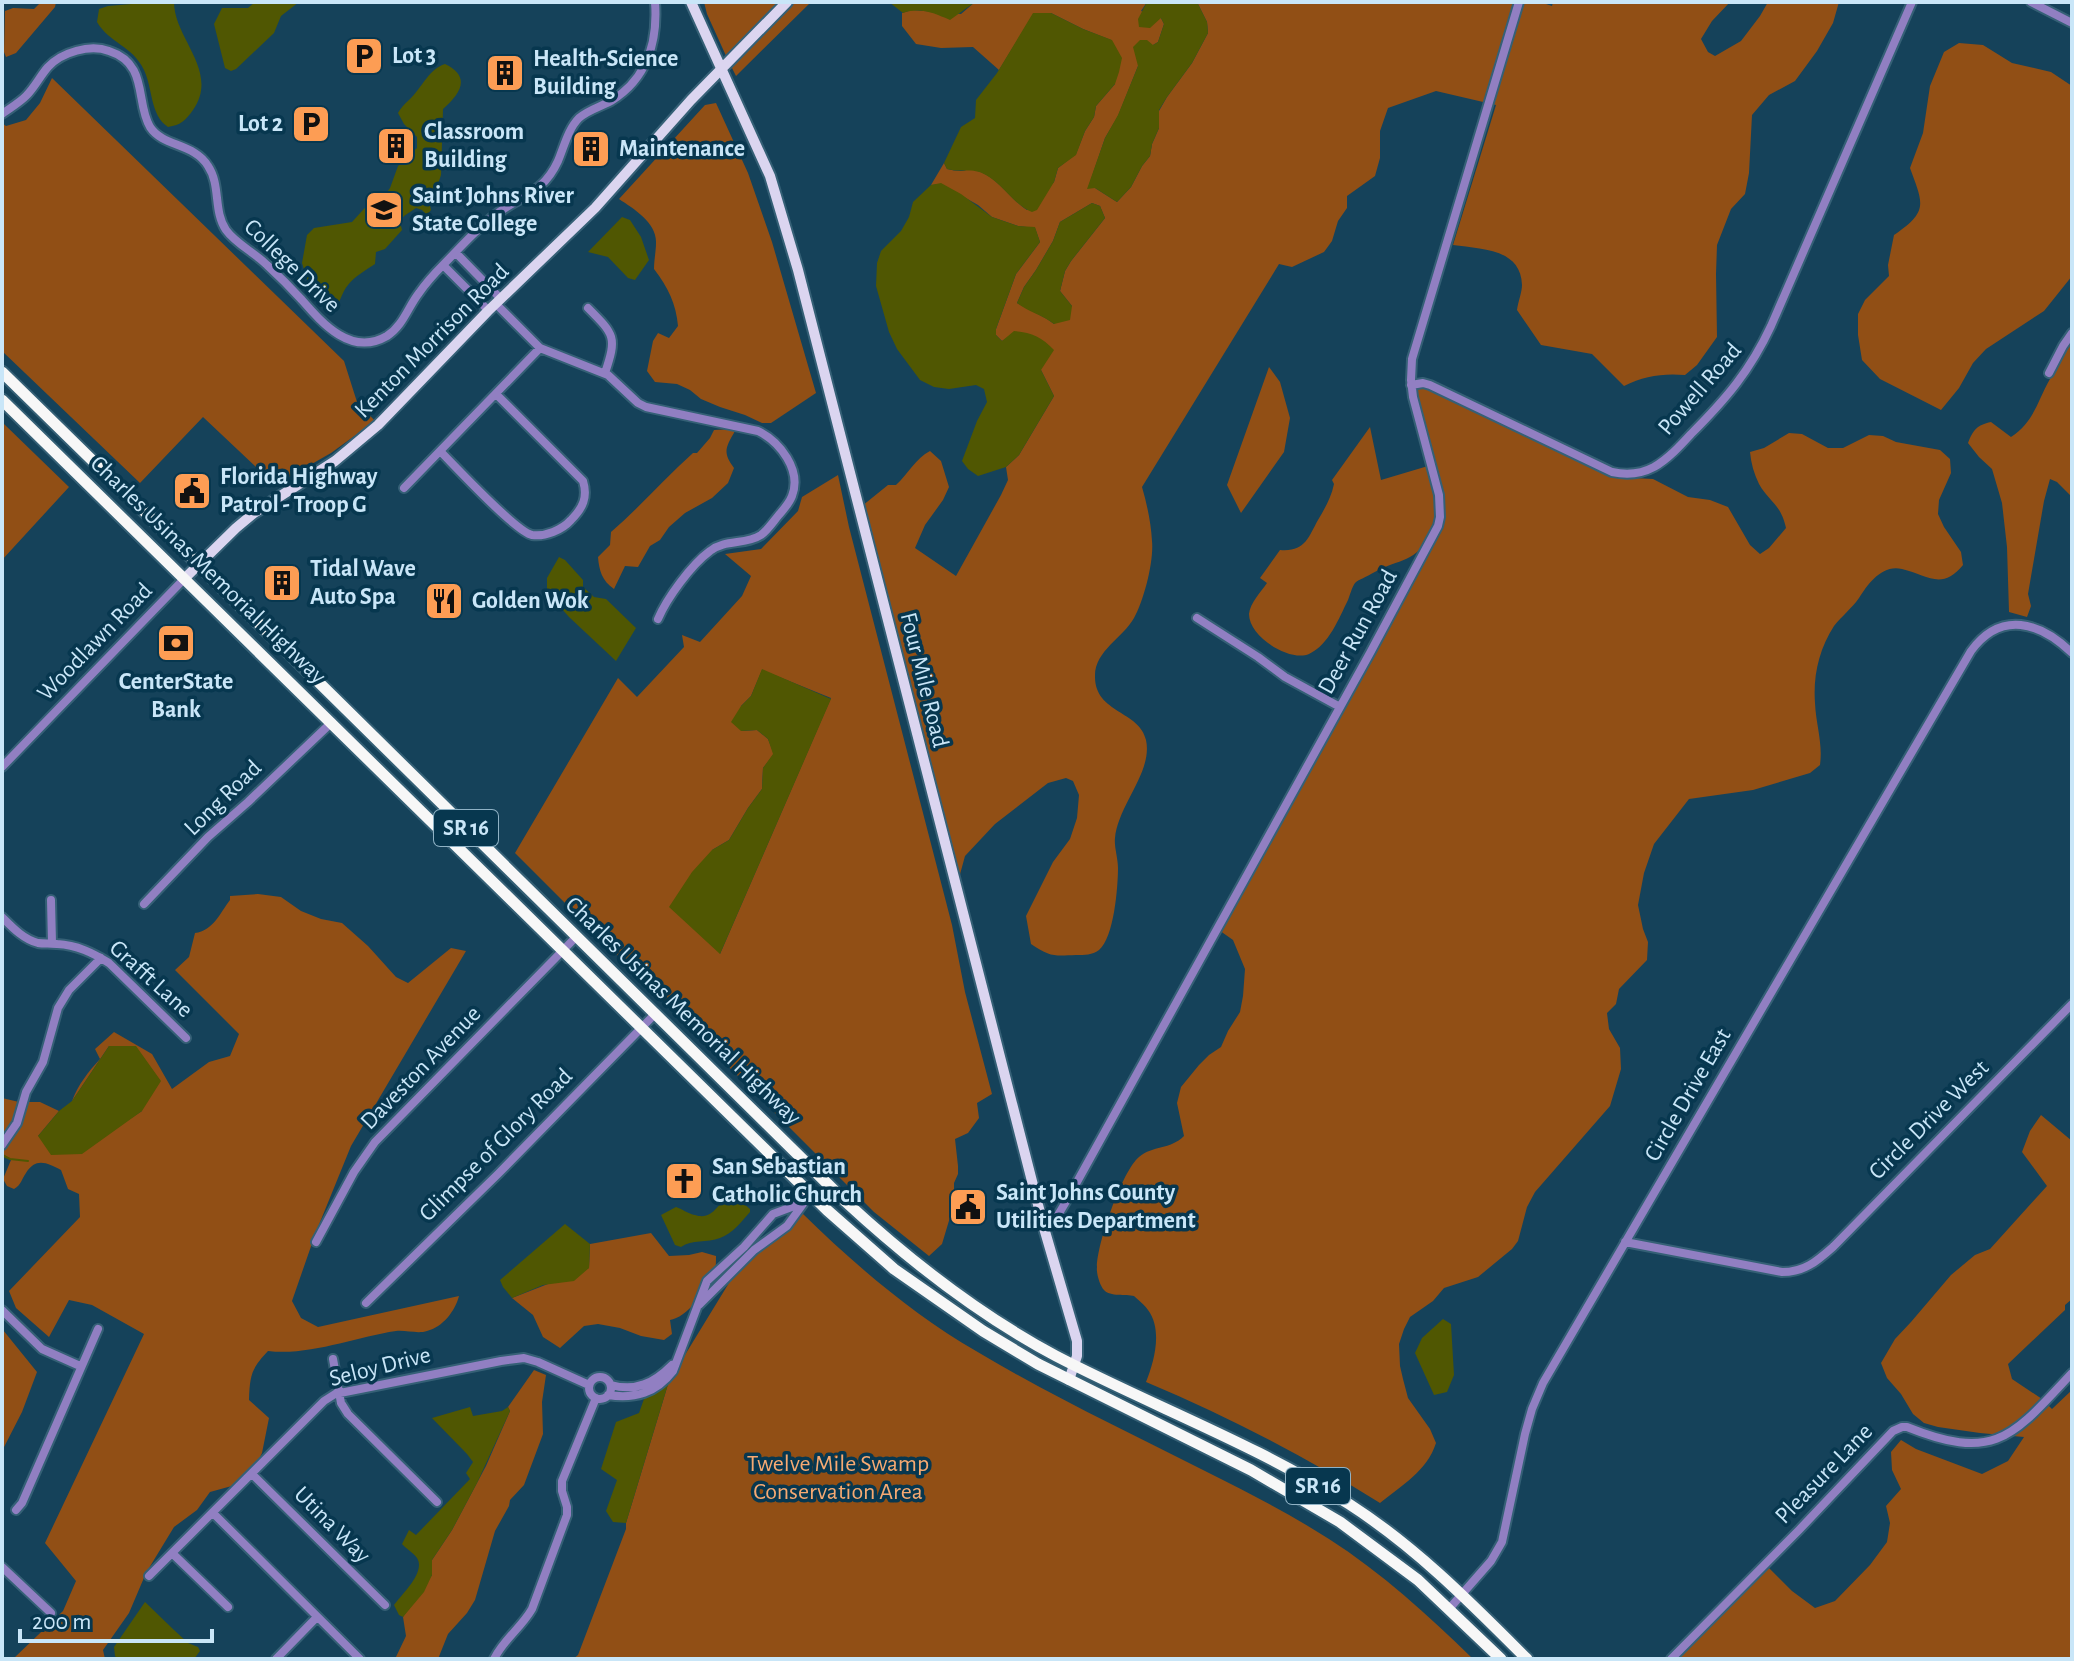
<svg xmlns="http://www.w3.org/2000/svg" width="2074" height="1661" viewBox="0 0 2074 1661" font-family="'Alegreya Sans',sans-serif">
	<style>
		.green { fill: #914f15; fill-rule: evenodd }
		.water { fill: #505702 }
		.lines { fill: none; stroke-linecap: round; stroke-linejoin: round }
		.stream { stroke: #505702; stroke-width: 2 }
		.minor-casing { stroke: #356076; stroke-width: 12 }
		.major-casing { stroke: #356076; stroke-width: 14 }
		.highway-casing { stroke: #356076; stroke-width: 15 }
		.minor { stroke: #917fc2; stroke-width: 8 }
		.major { stroke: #dbd5f0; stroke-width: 10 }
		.highway { stroke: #f7f7f7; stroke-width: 11 }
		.labels { text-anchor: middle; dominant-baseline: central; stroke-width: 7; stroke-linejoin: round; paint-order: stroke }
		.shield { fill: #07374f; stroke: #8fb2c5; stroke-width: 2 }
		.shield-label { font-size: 22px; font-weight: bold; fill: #c9e6f8 }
		.poi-label { font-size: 24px; font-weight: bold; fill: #c9e6f8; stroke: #07374f; text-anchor: start }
		.street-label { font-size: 24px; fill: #c9e6f8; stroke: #07374f }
		.park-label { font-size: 24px; fill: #f7aa72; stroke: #07374f }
	</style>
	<rect width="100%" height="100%" fill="#15425a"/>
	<path class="green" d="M41 2H56L55 7 16 53 6 57 4 52 5 11 13 8 34 9Z
		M704 2H782L727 58 707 14Z
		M792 2H811L736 76 730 64Z
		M975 2H1147L1141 11 1161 18 1164 24 1158 42 1153 45 1138 66 1118 116 1105 138 1088 188H1095L1117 202 1131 187 1142 166 1150 156 1152 144 1159 128V111L1167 97 1192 63 1208 33 1207 22 1197 2H1540L1552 6 1553 2H1730L1712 21 1701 39 1708 52 1715 56 1741 41 1760 16 1768 2H1839L1833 23 1817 51 1795 81 1769 95 1752 115 1749 173 1745 194 1731 209 1717 245 1716 274 1717 337 1697 365 1685 375C1663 373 1644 376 1624 386L1592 354 1541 345 1517 310C1518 302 1522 292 1522 285 1521 248 1480 249 1453 245L1496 105 1436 91 1388 108 1380 131V158L1375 176 1347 196V208L1338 221 1332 241 1324 252 1292 267 1279 264 1142 487C1147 504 1151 523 1152 541 1154 561 1144 600 1134 618 1123 638 1094 651 1095 677 1095 713 1140 711 1146 740 1153 772 1118 805 1115 838 1114 847 1118 858 1118 868 1118 887 1114 938 1099 950 1092 955 1085 955 1076 955 1054 956 1050 957 1031 944L1026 916 1053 862 1070 839 1077 818 1079 795 1073 781 1066 778 1048 783 995 824 965 856 959 878 862 506 888 485H896C908 474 916 458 930 451L941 461 949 487 943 500 925 525 915 548 956 576 1001 495 1008 480 1006 467 1019 455 1054 396 1041 370 1007 338 1002 341 996 335V329L1016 274 1040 242 1035 228 1018 226 992 217 978 205 941 184 931 185 944 163 947 169C952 170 956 171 961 171 972 170 962 167 974 170 997 175 1008 198 1027 210L1054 182 1058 168 1076 154 1085 131 1094 117 1096 106 1115 84 1111 40 1083 29 1051 13H1034L999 70 973 47 941 48 916 44 902 26V13L912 10 961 14ZM1092 203 1100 206 1105 218 1071 261 1065 271 1060 291 1072 306 1054 324 1047 319 1017 303 1024 287 1036 270 1053 241 1060 222Z
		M1959 43 1983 45 2012 63 2051 72 2072 86V276L2044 311 1986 349 1973 363 1959 388 1941 410 1880 379 1862 360 1858 335V314L1865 300 1889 276 1888 265 1894 235C1929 211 1923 204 1910 168L1923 133 1930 86 1944 52Z
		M52 78 344 361 357 402 375 421 331 453 275 485 203 417 140 483 2 351V123L6 126 26 120 40 103Z
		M716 103 748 173 772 242 816 393 771 423H762L745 415 720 407 701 399 690 390 677 384 655 382 647 371 653 341 658 333 669 338 678 326C676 304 668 287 654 269 654 260 656 251 656 243 657 223 634 209 619 199L705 105Z
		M2072 340V497L2057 482 2050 479 2044 501 2028 594 2031 606 2027 617 2009 612 2007 547 2002 503 1992 469 1979 457 1968 443C1973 430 1977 425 1991 422L2011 437C2034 422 2037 402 2050 379 2057 366 2065 353 2072 340Z
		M1269 367 1280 382 1290 418 1284 452 1241 513 1227 485Z
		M1416 381 1613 477 1653 479 1688 497 1710 500 1728 507 1750 545 1760 554 1769 548 1786 528C1781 504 1769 502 1759 484 1754 474 1751 463 1750 452L1764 448 1789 433 1802 434 1828 448H1843L1869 435 1883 436 1896 442 1940 450 1950 459 1951 473 1939 500 1938 514 1944 527 1961 552 1963 565C1942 591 1927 575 1902 569 1882 564 1868 584 1859 598 1852 608 1842 616 1834 626 1819 649 1813 676 1815 703 1816 725 1823 743 1820 765L1810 773 1753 790 1689 799 1654 844 1644 873 1638 905 1643 929 1648 942 1647 960 1619 989 1616 1004 1607 1013 1609 1029 1620 1048 1621 1069 1610 1106 1535 1192 1527 1207 1518 1241 1512 1249 1478 1277 1444 1288 1433 1301 1410 1317 1404 1329 1399 1344 1400 1366 1403 1379 1408 1398 1430 1429 1436 1443C1427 1471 1402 1485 1380 1503 1306 1457 1227 1416 1146 1382 1154 1362 1163 1330 1148 1310 1145 1305 1139 1301 1134 1296 1126 1294 1110 1297 1104 1290 1100 1286 1096 1273 1097 1267 1097 1244 1122 1171 1139 1157 1153 1145 1170 1150 1184 1136L1177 1103 1181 1087 1199 1065 1209 1055 1221 1047 1228 1031 1240 1012 1243 996 1245 969 1233 940 1216 928 1437 537 1434 530C1413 566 1403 556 1371 574 1367 577 1359 579 1355 583 1352 587 1350 595 1348 600 1339 618 1329 645 1309 654 1290 662 1249 637 1249 614 1250 603 1261 592 1267 583L1260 578 1280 550C1305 552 1308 538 1318 520 1325 508 1331 498 1334 484L1332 480 1370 427 1381 480 1428 466 1412 396Z
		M4 424 69 487 2 560V426Z
		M733 429 735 431C726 447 722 452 734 468L728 483 712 498 685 513 669 527 660 540 650 546 638 567 625 566 614 589C602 581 599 570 598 557L610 545 611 532C640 507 665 478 693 453H697L710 438 714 430Z
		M838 475 849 527 952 925 965 992 992 1094 977 1103 979 1118 968 1133 955 1139 958 1166V1174L954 1183V1195L951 1214 942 1244 929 1256 874 1212 515 853 618 678 637 697 684 647 682 635 700 642 742 596 751 576 725 554 761 549 798 511 802 497ZM762 670 831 698 720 954 712 850 729 840 748 808 762 789 763 768 774 754 768 739 757 730 741 731V706L751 696Z
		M258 894 281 897 301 911 321 919 342 923 368 946 396 977 408 983 451 948 466 951 351 1146 316 1232 292 1301 301 1318 318 1327 459 1296C455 1311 443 1327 427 1331 418 1334 406 1330 396 1331 355 1337 310 1356 268 1351 251 1369 250 1375 249 1400L269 1418 262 1453 253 1471 239 1484 210 1492 197 1510 174 1527 146 1573 129 1613 103 1650 105 1659H13L63 1611 76 1581 45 1543 144 1334 92 1305 69 1300 49 1337 16 1308 9 1291 80 1217 79 1194 68 1189 61 1170C47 1163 36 1157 26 1173 21 1180 22 1184 14 1189L7 1186 3 1179 11 1160 2 1153V1098L19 1102H40L59 1111 38 1136 125 1122 142 1111 109 1046 72 1101C78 1085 88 1072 100 1059L95 1049 114 1032 152 1054 172 1089 209 1062 230 1056 239 1034 175 970 189 957 195 933C213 931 220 913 230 900V896Z
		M2041 1115 2072 1141V1299L2065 1305V1310L2008 1364 2012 1379 2042 1399 2052 1409 2072 1390V1659H1675L1766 1565 1792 1591 1815 1608 1835 1601 1870 1565 1887 1542 1890 1523 1886 1506 1901 1489 1892 1470 1891 1452 1901 1440 1916 1449 1982 1474 2008 1461 2024 1437 1980 1433 1938 1427 1924 1423 1913 1414 1901 1394 1887 1378 1881 1363 1895 1339 1911 1322 1951 1275 1975 1255 1990 1249 2047 1186 2022 1152 2030 1131Z
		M802 1213C854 1264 912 1314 976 1351 1051 1396 1130 1433 1207 1472 1249 1493 1290 1514 1329 1539 1382 1573 1428 1615 1473 1659H573L578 1655 626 1529V1523L669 1381 732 1278 757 1253 779 1237Z
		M651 1233 669 1256 689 1255 702 1252 716 1256C716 1262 716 1269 714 1275 708 1290 686 1318 670 1320L672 1334 664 1340 641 1336 620 1328 598 1324 584 1326 560 1348 543 1337 533 1315 512 1298 589 1268 590 1244Z
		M3 1330 37 1372 22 1412 2 1451Z
		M534 1370 546 1375 542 1402 543 1434 524 1485 510 1500 509 1506 495 1531 475 1600 467 1613 448 1634 438 1659H395L406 1636 403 1617 432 1575V1560L452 1530 486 1466 510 1411 508 1407Z"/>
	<path class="water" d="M155 2H174C174 39 220 71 193 110 186 120 181 125 168 127 150 115 153 89 144 70 132 45 110 44 97 22L99 9 108 6Z
		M255 2H299L281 16 274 33 236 69 231 71 225 68 214 24 222 8H248Z
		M889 2H975L950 20C934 13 920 7 903 13Z
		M1147 2H1197L1207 22 1208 33 1192 63 1167 97 1159 110V128L1152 144 1150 156 1142 166 1131 187 1117 202 1095 188 1087 189 1105 138 1118 115 1138 66 1133 47 1140 40H1147L1153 45 1158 42 1164 24 1161 18 1150 28 1139 27 1138 19Z
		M1033 13H1051L1083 29 1112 40 1122 58 1119 72 1115 84 1096 106 1094 117 1085 131 1076 155 1058 168 1054 182 1037 210 1032 212C1013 204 1004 185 986 175 972 167 961 173 947 169L944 163 961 127 975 118 976 100 997 73Z
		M445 64C472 77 460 94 443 109L441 175 436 190 429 201 431 210 427 215 422 210 416 208 404 216 400 222 402 230 385 249 376 252 375 264C366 270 355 276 348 285 342 292 340 302 335 310L328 308 308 282 302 263 307 235 314 228 352 222 372 200 383 197 390 188 398 166 417 148V137L404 124 398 113C402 106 406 103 411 98 423 86 429 69 445 64Z
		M941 183 961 194 992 217 1018 226 1035 227 1040 242 1016 274 996 329V335L1002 341 1014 331C1031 332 1042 337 1054 350L1041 370 1054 396 1019 455 1006 467 978 476 968 469 962 461 977 421 987 402 984 389 976 385 949 389 934 387 920 380 897 349 889 332 876 286 877 263 881 251 901 231 909 217 913 202 931 185Z
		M1092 203 1100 206 1105 218 1071 261 1065 271 1060 291 1072 306 1070 320 1054 324C1043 315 1028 312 1017 303L1024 287 1036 270 1053 241 1060 222Z
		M622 217 630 220 641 237 649 260 635 280 628 278 608 257 588 252Z
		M559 557 565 560 583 580V587L594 597 606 599 636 628 616 661 569 617 547 592V578Z
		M762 669 831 699 720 954 669 907 692 872 712 850 729 840 748 808 762 789 763 768 773 754 768 739 757 730 741 731 731 722 741 706 751 696Z
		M109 1046H136L161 1081 142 1111 82 1154 51 1155 38 1136 59 1111 72 1101Z
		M731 1193 750 1209V1212C742 1221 732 1234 720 1238 707 1243 692 1239 681 1247L675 1245 661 1215 676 1207C683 1209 688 1214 695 1215 713 1221 718 1203 731 1193Z
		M565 1224 590 1244 589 1268 574 1281 543 1285 512 1298 503 1287 500 1280Z
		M1443 1319 1451 1324 1454 1375 1447 1392 1434 1395 1415 1353 1422 1338Z
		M669 1381 626 1523 613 1522 606 1511 617 1480 601 1469 616 1422 639 1413 644 1399Z
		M470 1407 473 1416 502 1411 508 1407 510 1411 477 1483 452 1530 432 1560V1575L424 1592 403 1617 399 1615 394 1605C402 1594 426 1572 417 1558 414 1553 406 1549 402 1544L409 1530 416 1535 470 1479 466 1473 473 1462 467 1454 432 1418Z
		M145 1602 174 1630 188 1643 198 1647 200 1651 194 1659H118L115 1656 114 1647Z"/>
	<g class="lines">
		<path class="stream" d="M2 1155 10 1159 28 1161"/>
		<defs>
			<path id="minor" d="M2031 2 2072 23
				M2 114C10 108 19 103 26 96 35 87 40 76 48 67 62 52 90 44 109 51 149 64 135 102 150 127 163 147 194 143 208 166 221 185 213 211 226 230 236 244 254 252 267 265 279 276 290 287 301 299 322 323 351 357 387 336 403 326 408 307 419 293 426 283 434 274 443 265 459 249 476 229 495 215 520 196 543 194 558 161 564 147 568 129 579 118 588 110 600 107 611 101 647 79 658 42 655 2
				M456 253 501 299
				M443 265 489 311
				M496 304 540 348 608 375 638 403 646 407 758 431C780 442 802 470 792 496 789 504 783 510 778 516 773 522 768 530 761 535 746 545 725 539 710 551 691 565 667 598 658 619
				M588 308C615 335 617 337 605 373
				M2049 373 2063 346 2072 333
				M1411 385 1423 383 1430 385 1612 472C1626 475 1641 474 1654 467 1668 459 1680 446 1691 434 1726 399 1750 371 1771 326L1912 2
				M440 451C456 467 515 531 532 535 545 537 562 530 571 520 583 508 588 497 583 481L496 394
				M404 488 540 348
				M1197 618 1258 657 1285 677 1340 707
				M2 767 184 579
				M51 900 52 943
				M144 904 208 837 248 802 332 722
				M2 917C12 927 23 939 38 943 44 944 51 943 57 944 77 945 93 953 109 963L186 1038
				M2 1145 17 1123 26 1092 43 1062 58 1008 69 990 101 958
				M1044 1228 1058 1215 1067 1200 1370 653 1438 526 1440 517 1439 495 1413 397 1411 380 1412 359 1519 2
				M316 1242 354 1172 375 1142 576 937
				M1625 1242 1782 1272C1805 1272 1817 1261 1834 1246L2072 1004
				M366 1303 498 1174 655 1014
				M699 1305 754 1250 787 1226 803 1204
				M2 1310 42 1349 80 1366
				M333 1359 341 1403 348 1414 437 1502
				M589 1388a11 11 0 1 1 22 0a11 11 0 1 1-22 0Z
				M611 1385C636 1392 654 1383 672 1365
				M608 1395C635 1399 656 1393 673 1371L707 1281 744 1247 773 1214 797 1205 811 1193
				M252 1474 385 1605
				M16 1510 22 1503 98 1329
				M213 1513 360 1659
				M172 1553 228 1607
				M2 1567 51 1613
				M149 1576 324 1401 335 1394 501 1361 524 1358 538 1362 589 1385
				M1449 1609 1491 1561 1502 1542 1525 1434 1532 1409 1543 1383 1971 651C2001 610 2040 622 2072 653
				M276 1659 317 1617
				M494 1659C504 1639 521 1628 532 1609L567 1515V1507L562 1491V1481L596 1398
				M1671 1659 1799 1530 1893 1431 1902 1427H1907C1996 1463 2013 1436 2072 1373"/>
			<path id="major" d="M691 2 770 176 798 270 1044 1228 1077 1341V1356L1069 1380
				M184 579 236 528 254 513 335 461 378 425 488 311 595 208 691 100 787 2"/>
			<path id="highway" d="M2 372 289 653 846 1202C910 1261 979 1315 1056 1356 1152 1406 1258 1445 1349 1504 1416 1547 1471 1603 1527 1659
				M2 400 827 1210 894 1269 983 1331 1038 1364 1251 1470 1340 1522 1418 1580 1501 1659"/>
		</defs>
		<use href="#minor" class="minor-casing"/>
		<use href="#major" class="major-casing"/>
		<use href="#highway" class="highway-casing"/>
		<use href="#minor" class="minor"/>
		<use href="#major" class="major"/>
		<use href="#highway" class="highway"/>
	</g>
	<defs>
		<symbol id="parking-square" viewBox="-11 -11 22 22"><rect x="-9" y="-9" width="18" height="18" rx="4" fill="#fd9d54" stroke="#07374f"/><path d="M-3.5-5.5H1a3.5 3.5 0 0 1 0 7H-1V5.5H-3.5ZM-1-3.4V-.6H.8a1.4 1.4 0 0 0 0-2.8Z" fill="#111"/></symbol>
		<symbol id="building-square" viewBox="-11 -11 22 22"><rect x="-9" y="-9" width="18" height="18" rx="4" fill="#fd9d54" stroke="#07374f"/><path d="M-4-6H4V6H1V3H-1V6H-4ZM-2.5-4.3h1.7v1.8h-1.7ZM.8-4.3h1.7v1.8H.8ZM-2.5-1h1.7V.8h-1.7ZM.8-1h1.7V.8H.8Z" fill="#111"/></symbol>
		<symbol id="university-square" viewBox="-11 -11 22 22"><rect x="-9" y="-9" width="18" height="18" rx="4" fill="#fd9d54" stroke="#07374f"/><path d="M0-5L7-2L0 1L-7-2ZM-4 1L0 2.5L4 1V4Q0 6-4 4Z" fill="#111"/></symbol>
		<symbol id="civic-square" viewBox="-11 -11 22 22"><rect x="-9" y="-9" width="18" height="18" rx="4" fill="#fd9d54" stroke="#07374f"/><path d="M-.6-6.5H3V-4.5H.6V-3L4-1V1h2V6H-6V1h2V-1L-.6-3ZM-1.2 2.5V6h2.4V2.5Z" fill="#111"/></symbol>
		<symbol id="restaurant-square" viewBox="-11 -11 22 22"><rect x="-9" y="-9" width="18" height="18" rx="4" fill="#fd9d54" stroke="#07374f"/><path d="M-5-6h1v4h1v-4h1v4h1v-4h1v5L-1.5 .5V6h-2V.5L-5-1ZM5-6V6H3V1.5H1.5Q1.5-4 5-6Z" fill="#111"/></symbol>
		<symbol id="bank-square" viewBox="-11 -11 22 22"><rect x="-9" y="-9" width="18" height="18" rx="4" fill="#fd9d54" stroke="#07374f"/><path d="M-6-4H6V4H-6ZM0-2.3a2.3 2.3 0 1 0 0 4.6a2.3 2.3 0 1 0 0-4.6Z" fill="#111"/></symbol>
		<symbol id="church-square" viewBox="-11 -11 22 22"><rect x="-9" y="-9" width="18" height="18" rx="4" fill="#fd9d54" stroke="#07374f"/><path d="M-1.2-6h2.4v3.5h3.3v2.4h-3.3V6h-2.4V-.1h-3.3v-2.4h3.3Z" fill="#111"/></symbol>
	</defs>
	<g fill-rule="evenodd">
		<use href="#parking-square" x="342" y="34" width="44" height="44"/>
		<use href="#building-square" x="483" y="51" width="44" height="44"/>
		<use href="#parking-square" x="289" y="102" width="44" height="44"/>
		<use href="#building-square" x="374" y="124" width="44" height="44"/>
		<use href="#building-square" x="569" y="127" width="44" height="44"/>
		<use href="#university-square" x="362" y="188" width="44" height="44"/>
		<use href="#civic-square" x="170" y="469" width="44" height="44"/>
		<use href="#building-square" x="260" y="561" width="44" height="44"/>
		<use href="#restaurant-square" x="422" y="579" width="44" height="44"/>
		<use href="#bank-square" x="154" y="621" width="44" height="44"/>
		<use href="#church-square" x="662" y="1159" width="44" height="44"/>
		<use href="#civic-square" x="946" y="1185" width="44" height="44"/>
	</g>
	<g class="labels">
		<g class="shield">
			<rect x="434" y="810" width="64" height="36" rx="6"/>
			<rect x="1286" y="1468" width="64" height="36" rx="6"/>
		</g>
		<g class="shield-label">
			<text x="466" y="828">SR 16</text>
			<text x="1318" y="1486">SR 16</text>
		</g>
		<g class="poi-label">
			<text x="392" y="56">Lot 3</text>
			<text x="533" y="59">Health-Science<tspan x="533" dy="28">Building</tspan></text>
			<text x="283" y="124" text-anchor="end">Lot 2</text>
			<text x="424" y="132">Classroom<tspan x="424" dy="28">Building</tspan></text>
			<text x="619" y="149">Maintenance</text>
			<text x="412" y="196">Saint Johns River<tspan x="412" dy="28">State College</tspan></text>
			<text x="220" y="477">Florida Highway<tspan x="220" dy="28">Patrol - Troop G</tspan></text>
			<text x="310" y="569">Tidal Wave<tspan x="310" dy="28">Auto Spa</tspan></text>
			<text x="472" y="601">Golden Wok</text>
			<text x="176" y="682" text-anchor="middle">CenterState<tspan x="176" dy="28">Bank</tspan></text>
			<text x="712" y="1167">San Sebastian<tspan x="712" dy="28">Catholic Church</tspan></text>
			<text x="996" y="1193">Saint Johns County<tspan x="996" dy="28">Utilities Department</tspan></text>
		</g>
		<g class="street-label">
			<text transform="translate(292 266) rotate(44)">College Drive</text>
			<text transform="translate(432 341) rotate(-45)">Kenton Morrison Road</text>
			<text transform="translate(1700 389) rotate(-49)">Powell Road</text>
			<text transform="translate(208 570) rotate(44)">Charles Usinas Memorial Highway</text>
			<text transform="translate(1358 632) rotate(-61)">Deer Run Road</text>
			<text transform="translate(95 642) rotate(-46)">Woodlawn Road</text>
			<text transform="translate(924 680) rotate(76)">Four Mile Road</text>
			<text transform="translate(223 798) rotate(-44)">Long Road</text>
			<text transform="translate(151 979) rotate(42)">Grafft Lane</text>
			<text transform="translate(683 1011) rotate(44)">Charles Usinas Memorial Highway</text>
			<text transform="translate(421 1068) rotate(-46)">Daveston Avenue</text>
			<text transform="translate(1688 1095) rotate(-60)">Circle Drive East</text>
			<text transform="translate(1929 1120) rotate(-45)">Circle Drive West</text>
			<text transform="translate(496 1145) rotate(-45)">Glimpse of Glory Road</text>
			<text transform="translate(380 1367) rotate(-14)">Seloy Drive</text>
			<text transform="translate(1824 1474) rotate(-46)">Pleasure Lane</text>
			<text transform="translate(332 1525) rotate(45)">Utina Way</text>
		</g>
		<g class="park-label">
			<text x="838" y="1464">Twelve Mile Swamp<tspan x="838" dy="28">Conservation Area</tspan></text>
		</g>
	</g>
	<rect width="2074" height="1661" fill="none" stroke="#c9e6f8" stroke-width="8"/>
	<path d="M20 1629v12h192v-12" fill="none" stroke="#c9e6f8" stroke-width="4"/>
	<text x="32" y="1629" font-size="24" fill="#c9e6f8" stroke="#07374f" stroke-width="6" paint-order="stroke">200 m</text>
</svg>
